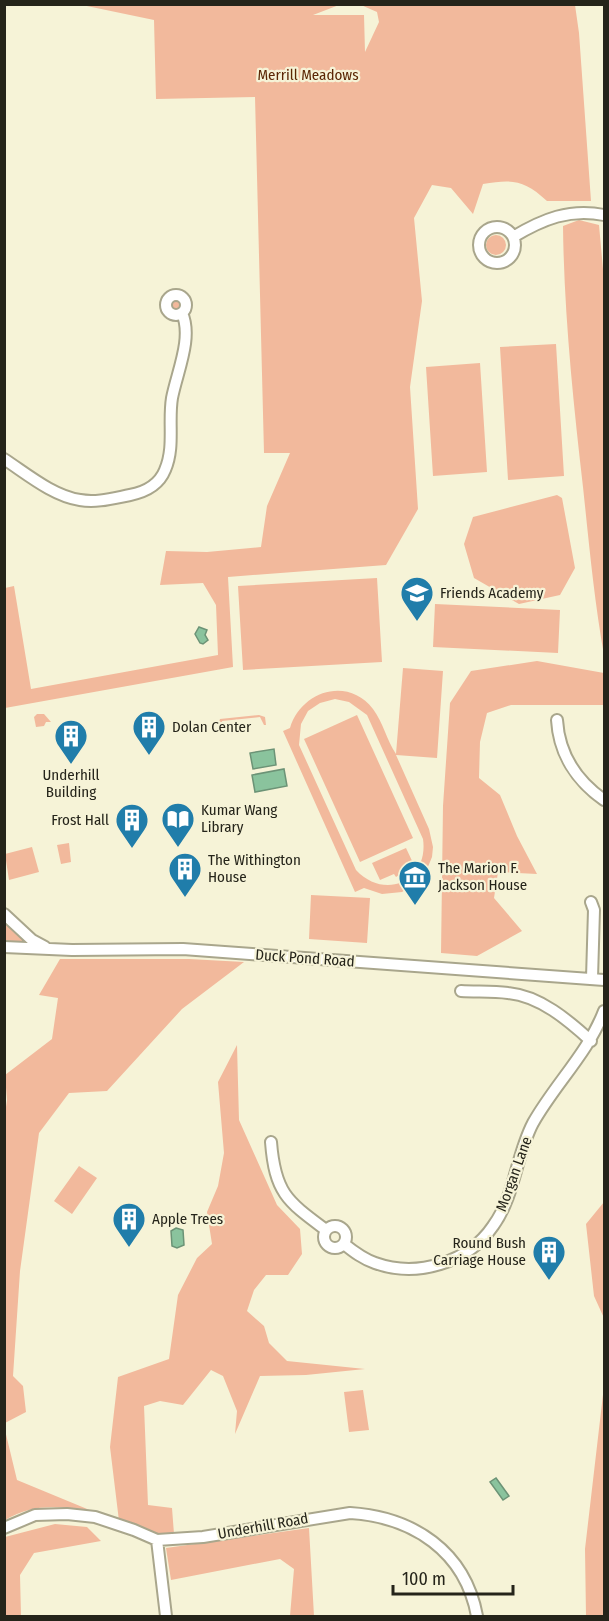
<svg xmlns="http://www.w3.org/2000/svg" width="609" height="1621" viewBox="0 0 609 1621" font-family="'Fira Sans Condensed',sans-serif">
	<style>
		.green { fill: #f2b99c; fill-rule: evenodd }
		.water { fill: #8ac39d; stroke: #6c9376; stroke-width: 1.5 }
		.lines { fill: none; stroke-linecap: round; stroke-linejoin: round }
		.minor-casing { stroke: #a9a68c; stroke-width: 14 }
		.minor { stroke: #fff; stroke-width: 10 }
		.labels { text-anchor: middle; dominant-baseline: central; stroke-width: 4.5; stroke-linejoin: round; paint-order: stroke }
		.park-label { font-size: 15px; fill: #5b2604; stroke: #f6f3d7 }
		.poi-label { font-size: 15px; fill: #25241a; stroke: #f6f3d7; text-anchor: start }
		.street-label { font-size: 15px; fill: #25241a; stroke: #f6f3d7 }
	</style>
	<rect width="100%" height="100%" fill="#f6f3d7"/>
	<path class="green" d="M82 5H339L313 15H364L365 52 379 22 377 12 361 5H575L579 33 591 201H547C524 180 513 179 483 184L473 214 451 188 432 185 414 218 422 301 410 387 418 509 386 565 228 577 233 667 5 708V588L14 586 31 689 218 655 216 605 203 583 160 585 166 551 207 552 261 547 267 506 290 453H264L255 97 156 99 154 20Z
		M579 220 599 225 604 280V655C594 599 589 543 583 487 573 400 564 313 563 226Z
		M486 245a10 10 0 1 1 20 0a10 10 0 1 1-20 0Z
		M169 305a7 7 0 1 1 14 0a7 7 0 1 1-14 0Z
		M556 344 564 476 508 480 500 347Z
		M480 363 487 472 433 476 426 367Z
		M557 495 562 498 575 568 560 595 519 604 474 578 464 544 473 517Z
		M377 578 382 662 243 670 238 586Z
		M435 604 560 610 558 653 433 647Z
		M537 661 604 673V705H511L487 713 480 742 479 778 500 795 517 836 537 874 498 872 494 898 522 931 477 956 441 953 443 806 450 703 471 671Z
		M403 668 443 671 437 758 396 755 429 829 433 847 432 857 425 874 418 882 402 892 382 894 364 888 355 892 283 731 290 728C301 691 348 676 373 709 383 722 387 741 396 754ZM335 699 349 702 367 715 423 839C429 881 385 901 356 870L299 745 301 724 308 711 320 703Z
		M37 714H44L51 722H46L44 726 36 727 34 717Z
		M259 715 265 717 266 725H264L260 717 222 721 223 726 219 722 220 719Z
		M357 715 413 838 360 862 304 739Z
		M69 843 71 862 61 864 57 845Z
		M32 847 39 872 9 880 5 854Z
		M406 848 414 865 400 872 401 874 396 877 394 874 380 880 372 863Z
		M311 895 370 898 367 943 309 939Z
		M4 917 25 940V942L21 944 5 943Z
		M60 959H189L244 962 182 1009 107 1091 69 1093 39 1133 20 1271 13 1376 23 1386 26 1412 5 1423 4 1121 7 1100 5 1075 52 1039 58 998 39 995Z
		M237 1045 239 1120 277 1205 300 1229 302 1254 288 1275H266L254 1290 247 1311 264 1326 269 1343 287 1361 365 1369 306 1375 260 1376 235 1434 237 1411 223 1376 211 1370 183 1405 160 1401 144 1406 148 1505 172 1508 174 1534 158 1535 119 1521 110 1447 118 1377 169 1359 178 1295 197 1258 212 1244 207 1212 218 1186 224 1153 218 1082Z
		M79 1166 97 1178 72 1214 54 1201Z
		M604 1202V1318L594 1296 586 1224Z
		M604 1386V1616H586L585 1549Z
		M363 1390 369 1430 349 1432 344 1392Z
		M4 1426 17 1480 92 1511C59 1507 35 1502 5 1520Z
		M55 1524 87 1527 101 1541 34 1553 20 1575 21 1616H5V1537Z
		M309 1528 314 1616H290L294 1569 280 1559 171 1580 166 1548Z"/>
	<path class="water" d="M199 627 207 630 205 635 208 640 203 644 200 643 195 634Z
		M274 749 276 765 253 769 250 753Z
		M284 769 287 786 255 792 252 775Z
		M176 1228 183 1230 184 1245 177 1248 172 1246 171 1231Z
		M496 1478 509 1496 503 1500 490 1482Z"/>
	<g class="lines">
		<defs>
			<path id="minor" d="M479 245a18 18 0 1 1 36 0a18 18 0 1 1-36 0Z
				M513 237C543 219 570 208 604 215
				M166 305a10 10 0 1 1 20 0a10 10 0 1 1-20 0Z
				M4 459C27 474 53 496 80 500 97 503 114 498 130 495 145 492 159 485 165 470 175 447 168 422 172 398 177 372 193 338 182 313
				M557 720C559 754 577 781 604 800
				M591 902 594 910 592 978
				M4 914 32 940 45 947
				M4 947 72 950 183 949 604 980
				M461 991C476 992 492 991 508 993 540 996 568 1020 591 1041
				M271 1142C275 1193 287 1201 326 1230
				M324 1237a11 11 0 1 1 22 0a11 11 0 1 1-22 0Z
				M344 1244C354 1252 363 1259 375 1263 417 1278 468 1263 493 1226 515 1196 516 1155 533 1123 555 1084 588 1053 604 1011
				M4 1528 35 1515 67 1514 95 1517 134 1530 157 1540 203 1537 350 1513C413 1517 465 1551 477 1616
				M157 1540 166 1616"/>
		</defs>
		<use href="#minor" class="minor-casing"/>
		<use href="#minor" class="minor"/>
	</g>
	<defs>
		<symbol id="school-pin" viewBox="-11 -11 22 30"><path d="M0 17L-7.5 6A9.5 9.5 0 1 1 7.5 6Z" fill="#207daa" stroke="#f6f3d7"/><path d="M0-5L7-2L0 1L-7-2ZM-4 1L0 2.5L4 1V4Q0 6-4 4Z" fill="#fff"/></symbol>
		<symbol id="building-pin" viewBox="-11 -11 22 30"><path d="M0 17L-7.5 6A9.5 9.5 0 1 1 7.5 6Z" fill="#207daa" stroke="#f6f3d7"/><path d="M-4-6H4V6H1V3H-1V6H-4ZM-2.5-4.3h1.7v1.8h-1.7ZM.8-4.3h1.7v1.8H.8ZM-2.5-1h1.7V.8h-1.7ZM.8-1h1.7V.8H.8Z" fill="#fff"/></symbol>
		<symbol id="library-pin" viewBox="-11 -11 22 30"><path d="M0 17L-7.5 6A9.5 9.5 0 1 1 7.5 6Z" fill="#207daa" stroke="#f6f3d7"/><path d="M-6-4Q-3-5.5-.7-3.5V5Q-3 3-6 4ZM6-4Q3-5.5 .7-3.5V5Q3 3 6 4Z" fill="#fff"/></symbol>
		<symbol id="museum-pin" viewBox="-11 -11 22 30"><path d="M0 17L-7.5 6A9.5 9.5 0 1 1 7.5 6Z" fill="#207daa" stroke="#f6f3d7"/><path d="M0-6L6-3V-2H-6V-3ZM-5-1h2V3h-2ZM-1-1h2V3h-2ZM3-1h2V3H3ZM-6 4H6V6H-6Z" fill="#fff"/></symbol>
	</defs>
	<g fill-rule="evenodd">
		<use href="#school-pin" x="398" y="574" width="38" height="52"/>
		<use href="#building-pin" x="130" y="708" width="38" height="52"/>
		<use href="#building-pin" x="52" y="717" width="38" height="52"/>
		<use href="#library-pin" x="159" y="800" width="38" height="52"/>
		<use href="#building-pin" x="113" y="801" width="38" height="52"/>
		<use href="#building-pin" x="166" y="850" width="38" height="52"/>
		<use href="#museum-pin" x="396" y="858" width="38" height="52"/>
		<use href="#building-pin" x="110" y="1200" width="38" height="52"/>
		<use href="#building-pin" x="530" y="1233" width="38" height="52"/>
	</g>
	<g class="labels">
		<g class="park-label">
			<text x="308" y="75">Merrill Meadows</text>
		</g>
		<g class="poi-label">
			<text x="440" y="593">Friends Academy</text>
			<text x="172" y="727">Dolan Center</text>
			<text x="71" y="775" text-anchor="middle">Underhill<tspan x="71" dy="17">Building</tspan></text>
			<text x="201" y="810">Kumar Wang<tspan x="201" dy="17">Library</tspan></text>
			<text x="109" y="820" text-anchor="end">Frost Hall</text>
			<text x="208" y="860">The Withington<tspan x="208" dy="17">House</tspan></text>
			<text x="438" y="868">The Marion F.<tspan x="438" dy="17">Jackson House</tspan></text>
			<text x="152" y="1219">Apple Trees</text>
			<text x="526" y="1243" text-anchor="end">Round Bush<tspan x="526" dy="17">Carriage House</tspan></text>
		</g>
		<g class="street-label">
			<text transform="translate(305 958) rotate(4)">Duck Pond Road</text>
			<text transform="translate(514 1174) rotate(-70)">Morgan Lane</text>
			<text transform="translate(263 1526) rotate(-10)">Underhill Road</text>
		</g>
	</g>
	<rect width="609" height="1621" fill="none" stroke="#25241a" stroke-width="12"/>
	<path d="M393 1585v9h120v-9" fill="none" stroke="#25241a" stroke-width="3"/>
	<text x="402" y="1585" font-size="18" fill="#25241a" stroke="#f6f3d7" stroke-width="4.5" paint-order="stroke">100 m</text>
</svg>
